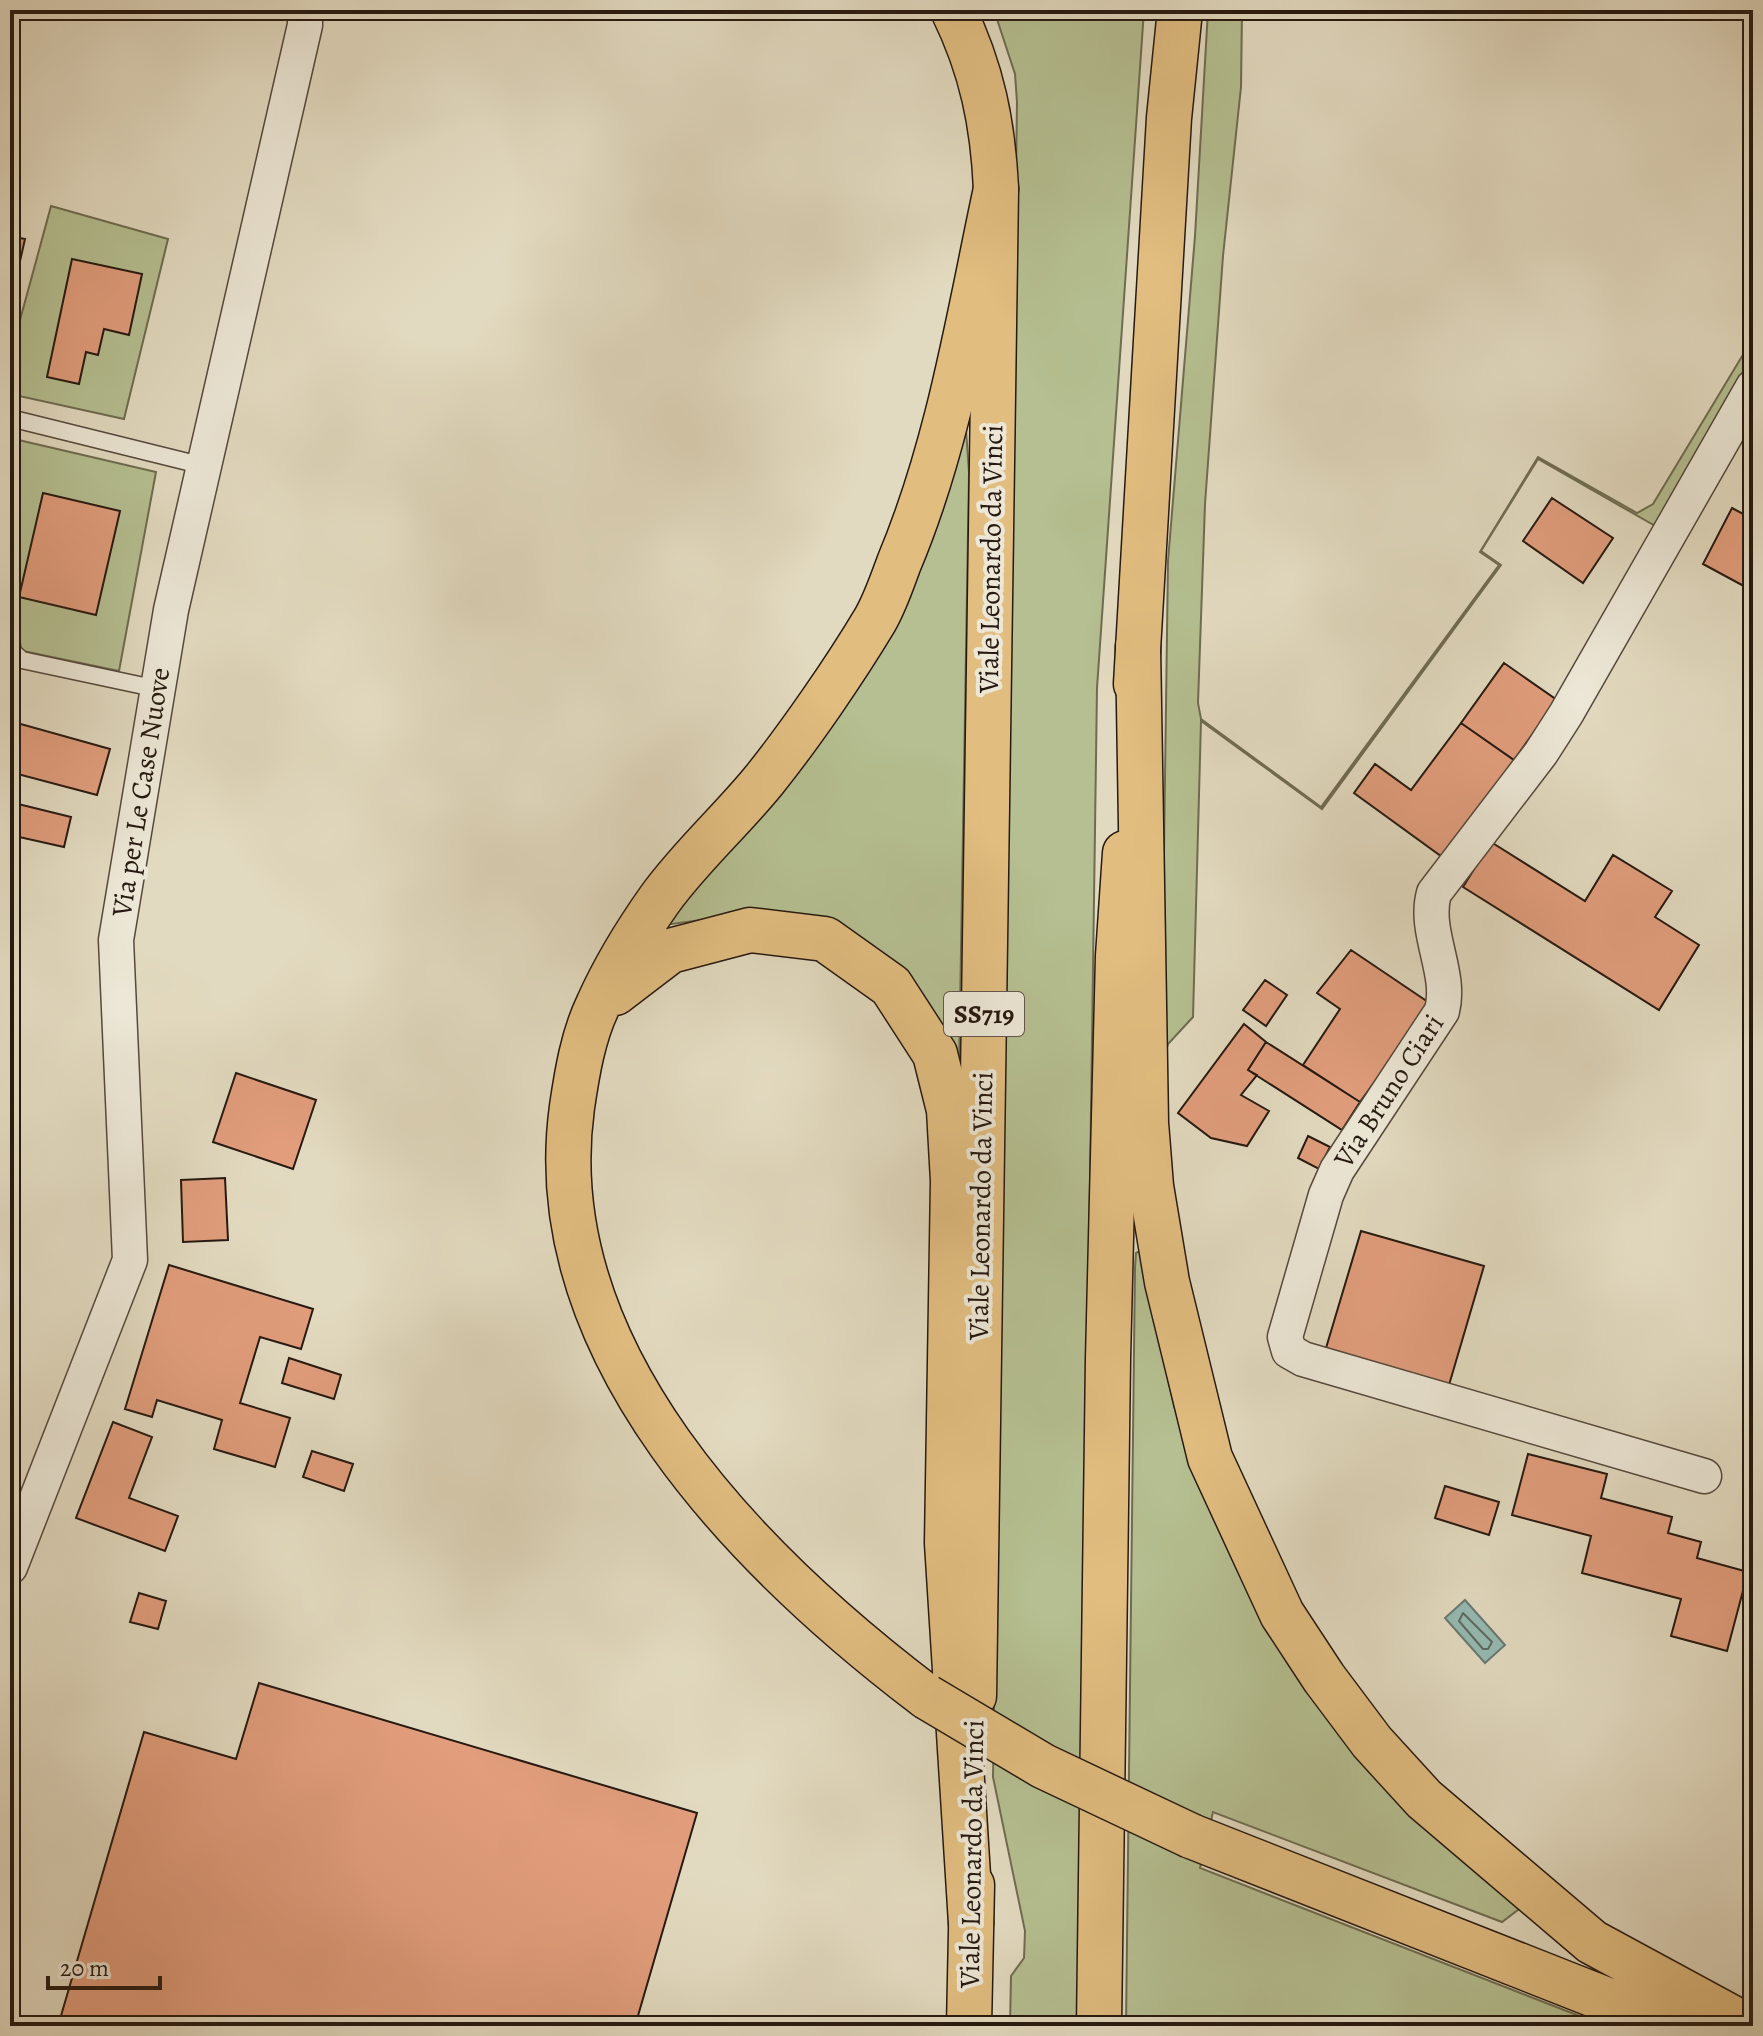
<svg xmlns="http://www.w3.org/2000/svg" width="1763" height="2036" viewBox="0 0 1763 2036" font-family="Alegreya,serif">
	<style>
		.green { fill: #b5bf91; stroke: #6e6c51; stroke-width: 2 }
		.water { fill: #95bab3; stroke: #697a72; stroke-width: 2 }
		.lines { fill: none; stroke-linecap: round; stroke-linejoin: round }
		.shore { stroke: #5e6a62; stroke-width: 2 }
		.building { fill: #e19d7c; stroke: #261911; stroke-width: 2 }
		.lane-casing { stroke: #55493d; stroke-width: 19 }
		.street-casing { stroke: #55493d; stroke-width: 37 }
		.primary-casing { stroke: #261911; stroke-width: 47 }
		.highway-casing { stroke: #261911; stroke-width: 47 }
		.lane { stroke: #ece7d6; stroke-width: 16 }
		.street { stroke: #ece7d6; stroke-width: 34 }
		.primary { stroke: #e1bd80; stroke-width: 44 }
		.highway { stroke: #e1bd80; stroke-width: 44 }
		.highway-bridge-casing { stroke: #261911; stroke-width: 47; stroke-linecap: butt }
		.highway-bridge { stroke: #e1bd80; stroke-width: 44 }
		.labels { text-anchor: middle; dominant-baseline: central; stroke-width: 8; stroke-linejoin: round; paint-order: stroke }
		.shield { fill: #ece7d6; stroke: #61574c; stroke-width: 2 }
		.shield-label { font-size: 26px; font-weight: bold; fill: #261911 }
		.street-label { font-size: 28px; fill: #261911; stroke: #ece7d6 }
	</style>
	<rect width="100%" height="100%" fill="#e2dac0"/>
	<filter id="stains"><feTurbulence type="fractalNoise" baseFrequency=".0025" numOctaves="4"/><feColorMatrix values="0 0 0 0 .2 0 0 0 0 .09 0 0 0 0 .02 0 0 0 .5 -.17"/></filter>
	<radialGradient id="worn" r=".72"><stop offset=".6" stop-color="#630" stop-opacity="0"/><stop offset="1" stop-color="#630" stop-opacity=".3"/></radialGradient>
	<path class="green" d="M994 10H1144L1097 688 1078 2026H1010L1011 1976 1024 1958 1025 1931 993 1777 1017 102 1015 74Z
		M1208 10H1242L1241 87 1223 256 1205 504 1198 703 1201 719 1321 807 1499 565 1480 552 1538 457 1637 513 1653 504 1753 338V363L1657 527 1538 459 1481 551 1501 565 1322 809 1201 721 1193 1017 1168 1044 1161 1067 1168 561 1195 236Z
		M51 206 168 239 124 419 10 394V357Z
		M966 429 969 473 959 1070 932 1016 739 915 664 925 748 818Z
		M10 438 156 472 119 671 18 650 16 616 10 614Z
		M1140 1251 1174 1406 1212 1510 1527 1903 1502 1922 1213 1812 1200 1868 1605 2026H1126L1135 1267 1136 1253Z"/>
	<path class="water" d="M1465 1600 1505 1645 1485 1663 1445 1618Z"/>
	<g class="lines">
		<path class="shore" d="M1463 1613 1492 1642 1488 1649H1483L1459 1621Z"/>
	</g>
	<path class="building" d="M10 236 25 239 16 279 10 278Z
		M72 259 142 274 129 335 104 329 98 355 86 352 79 384 47 377Z
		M43 493 120 511 96 615 19 597Z
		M1552 498 1613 538 1583 583 1523 541Z
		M1732 508 1753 519V591L1703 564Z
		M1504 663 1557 700 1514 760 1461 723Z
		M10 721 110 749 97 795 10 772Z
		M1461 723 1514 760 1445 859 1354 793 1375 764 1411 790Z
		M10 802 71 817 64 847 10 835Z
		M1491 842 1585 901 1613 855 1672 891 1655 917 1699 945 1659 1010 1463 887Z
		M1351 950 1431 1004 1360 1102 1303 1065 1340 1009 1317 993Z
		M1265 980 1287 995 1266 1026 1243 1010Z
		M1244 1024 1266 1042 1248 1070 1257 1075 1241 1095 1269 1111 1247 1146 1211 1138 1178 1113Z
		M1266 1042 1360 1102 1342 1130 1248 1070Z
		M236 1073 316 1100 293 1169 213 1142Z
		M1308 1136 1330 1147 1319 1169 1298 1158Z
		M225 1178 228 1240 183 1242 181 1180Z
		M1361 1231 1484 1266 1449 1385 1326 1348Z
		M169 1265 313 1309 301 1349 260 1337 240 1403 290 1418 275 1467 214 1449 222 1420 157 1400 152 1417 125 1409Z
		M289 1358 341 1375 334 1399 282 1383Z
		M113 1422 152 1437 129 1498 178 1516 165 1551 76 1518Z
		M312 1451 353 1464 344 1491 303 1477Z
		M1528 1454 1607 1474 1601 1498 1672 1517 1668 1533 1701 1542 1697 1558 1748 1572 1727 1651 1671 1636 1681 1599 1582 1573 1591 1536 1512 1515Z
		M1445 1486 1499 1502 1489 1535 1435 1518Z
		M139 1593 166 1601 158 1629 130 1622Z
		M259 1683 697 1813 635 2026H58L144 1732 236 1759Z"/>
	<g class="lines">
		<defs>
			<path id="lane" d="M10 418 204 466
				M10 634 13 652 22 660 158 689"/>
			<path id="street" d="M1704 1476 1303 1359 1289 1351 1285 1337 1326 1195 1337 1170 1442 1011C1452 972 1423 932 1434 893L1541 753 1566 714 1753 387
				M10 1567 130 1260 116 940 171 610 305 25V10"/>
			<path id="primary" d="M953 10C982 69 993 124 996 189L974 1696
				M1136 684 1169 118 1180 10
				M969 2026 972 1885
				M1099 2026 1108 1359 1118 956 1125 853"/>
			<path id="highway" d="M1138 646 1146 1123 1151 1186 1167 1282 1210 1458 1282 1614 1324 1678 1372 1742 1424 1799 1592 1942 1747 2026
				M615 993 670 951 750 930 825 939 891 986 935 1054 949 1110 953 1181 947 1543 971 1923
				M927 1697C749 1562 538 1352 572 1107 577 1073 583 1036 598 1005 614 969 638 930 660 899 691 856 732 820 765 779 801 734 845 670 875 620 885 603 892 582 899 563 949 444 969 315 996 189
				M1191 1836 1673 2026"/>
		</defs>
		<use href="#lane" class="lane-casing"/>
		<use href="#street" class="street-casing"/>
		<use href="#primary" class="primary-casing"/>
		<use href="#highway" class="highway-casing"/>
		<use href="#lane" class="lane"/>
		<use href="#street" class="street"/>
		<use href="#primary" class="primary"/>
		<use href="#highway" class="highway"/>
		<defs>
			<path id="highway-bridge" d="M927 1697 1043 1766 1191 1836"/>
		</defs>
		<use href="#highway-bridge" class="highway-bridge-casing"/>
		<use href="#highway-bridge" class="highway-bridge"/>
	</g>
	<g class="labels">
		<rect class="shield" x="944" y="992" width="80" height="44" rx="6"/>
		<g class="shield-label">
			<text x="984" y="1014">SS719</text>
		</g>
		<g class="street-label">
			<text transform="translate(991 559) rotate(-89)">Viale Leonardo da Vinci</text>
			<text transform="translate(141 792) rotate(-81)">Via per Le Case Nuove</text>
			<text transform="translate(1389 1091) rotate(-57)">Via Bruno Ciari</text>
			<text transform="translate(981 1206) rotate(-89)">Viale Leonardo da Vinci</text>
			<text transform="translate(972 1854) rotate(-89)">Viale Leonardo da Vinci</text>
		</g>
	</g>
	<rect width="1763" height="2036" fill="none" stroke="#e2dac0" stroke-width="40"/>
	<rect x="12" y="12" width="1739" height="2012" fill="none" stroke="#261911" stroke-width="4"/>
	<rect x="20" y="20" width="1723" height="1996" fill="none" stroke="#261911" stroke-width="2"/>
	<path d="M48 1976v12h112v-12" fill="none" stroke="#261911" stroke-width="4"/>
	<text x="60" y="1976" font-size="24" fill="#261911" stroke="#ece7d6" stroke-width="6" paint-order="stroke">20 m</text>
	<rect width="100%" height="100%" filter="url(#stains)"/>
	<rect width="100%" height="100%" fill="url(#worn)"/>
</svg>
